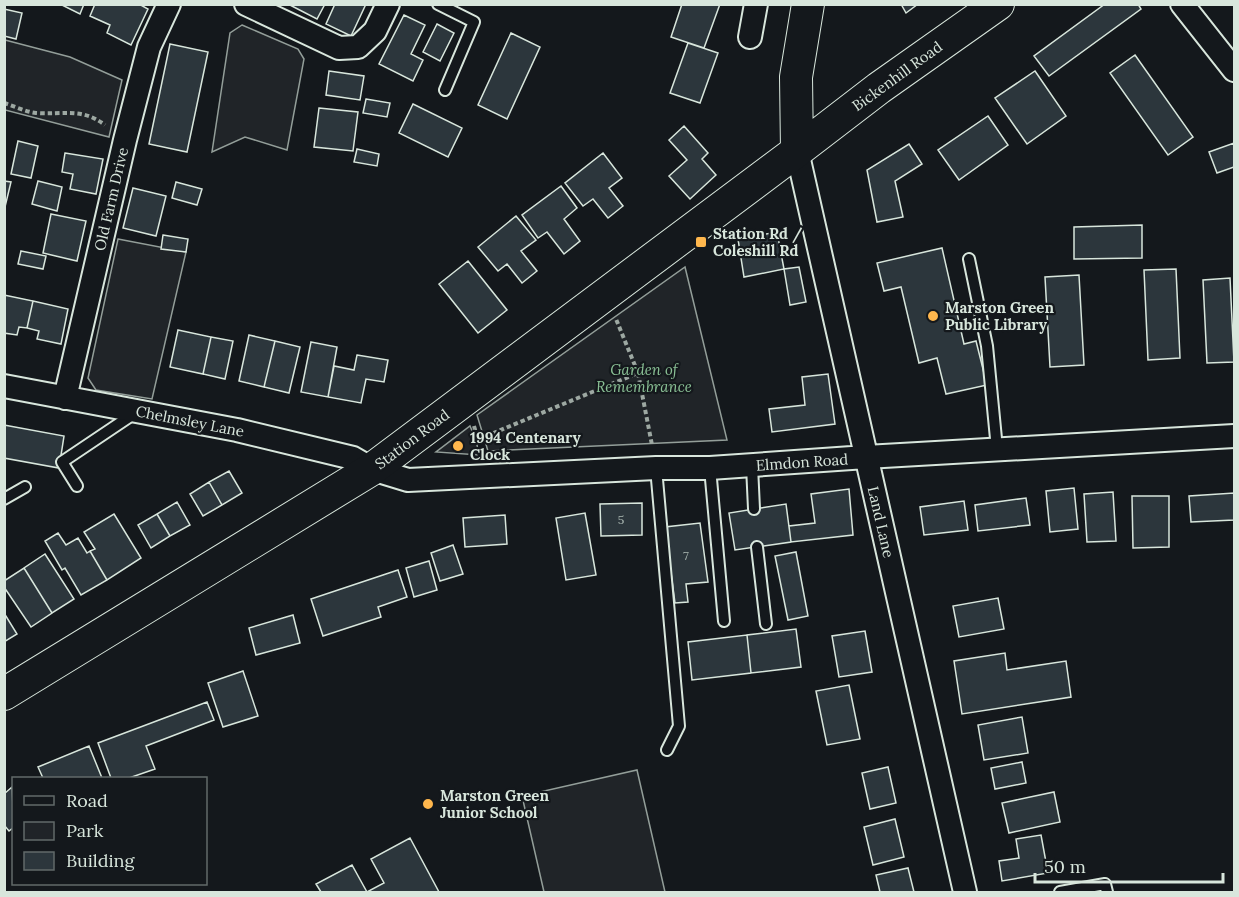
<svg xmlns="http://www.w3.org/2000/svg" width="1239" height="897" viewBox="0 0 1239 897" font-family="Lora,serif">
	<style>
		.green { fill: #202428; stroke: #939e99; stroke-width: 1.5 }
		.building { fill: #2c363c; stroke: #d8e6dc; stroke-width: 1.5 }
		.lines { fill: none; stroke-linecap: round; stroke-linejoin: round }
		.lane-casing { stroke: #d8e6dc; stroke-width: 14 }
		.street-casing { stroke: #d8e6dc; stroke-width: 26 }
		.secondary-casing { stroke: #d8e6dc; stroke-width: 34 }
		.path { stroke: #9da8a2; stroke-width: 4; stroke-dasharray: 4.5 3; stroke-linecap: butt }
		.lane { stroke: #14181c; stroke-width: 10 }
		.street { stroke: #14181c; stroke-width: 22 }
		.secondary { stroke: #14181c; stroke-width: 32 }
		.poi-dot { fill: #ffb74d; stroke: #14181c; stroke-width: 2 }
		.labels { text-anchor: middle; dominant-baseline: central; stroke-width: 4.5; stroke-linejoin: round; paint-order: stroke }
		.number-label { font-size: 12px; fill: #adbab4 }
		.street-label { font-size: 15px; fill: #d8e6dc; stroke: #14181c }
		.poi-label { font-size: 15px; font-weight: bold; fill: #d8e6dc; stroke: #14181c; text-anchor: start }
		.park-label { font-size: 15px; font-style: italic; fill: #8ac095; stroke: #14181c }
	</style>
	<rect width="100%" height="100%" fill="#14181c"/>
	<path class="green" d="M242 25 298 49 304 59 287 150 245 137 212 152 230 33Z
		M5 40 70 57 122 80 109 137 5 110Z
		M118 239 186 252 152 399 96 390 88 378Z
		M685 267 727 440 488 451 477 415Z
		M470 426 476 440 479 455 436 452Z
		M637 770 665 892H544L522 796Z"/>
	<path class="building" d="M60 4H84L80 14Z
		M95 4H139L148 9 131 45 107 33 110 25 90 16Z
		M288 4H325L317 19Z
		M335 4H366L351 36 326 24Z
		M682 4H720L704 48 671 37Z
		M901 4H918L906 13Z
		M1105 4H1138L1141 9 1049 76 1034 56Z
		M4 9 22 13 16 39 4 36Z
		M404 15 425 25 411 54 423 60 413 81 379 64Z
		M437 24 454 33 440 61 423 52Z
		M511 33 540 47 507 119 478 105Z
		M688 43 718 53 700 103 670 93Z
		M170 44 208 52 187 152 149 144Z
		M1135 55 1193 137 1168 155 1110 73Z
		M329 71 364 76 360 100 326 95Z
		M1035 71 1066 116 1027 144 995 98Z
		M366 99 390 103 387 117 363 113Z
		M413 104 462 128 448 157 399 133Z
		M319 108 358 112 353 151 314 147Z
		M988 116 1008 145 959 180 938 150Z
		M684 126 708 153 702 159 716 175 690 199 669 176 687 160 669 140Z
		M18 141 38 146 31 178 11 174Z
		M1234 143V167L1217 173 1209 152Z
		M909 144 922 164 895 181 903 217 877 222 867 170Z
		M357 149 379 154 377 166 354 162Z
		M65 153 103 159 96 194 70 189 73 174 62 172Z
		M603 153 622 178 609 188 623 206 608 218 593 199 583 206 565 183Z
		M4 181 11 182 4 211Z
		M38 181 62 187 57 211 32 204Z
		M176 182 202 189 197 205 172 198Z
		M561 186 577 208 564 219 580 241 564 254 547 232 538 238 522 215Z
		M133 188 166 196 156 236 123 228Z
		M51 214 86 221 77 261 43 253Z
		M516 216 536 240 521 251 537 271 522 283 507 264 498 271 478 247Z
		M1142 225V258L1074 259V227Z
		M777 232 784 269 744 277 738 239Z
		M163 235 188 239 186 252 161 249Z
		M942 248 964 344 976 341 987 385 946 394 937 358 919 363 901 287 884 291 877 263Z
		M21 251 46 256 43 269 18 264Z
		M468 261 507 310 478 333 439 284Z
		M799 267 806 302 790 305 784 269Z
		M1176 269 1180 358 1148 360 1144 270Z
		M1079 275 1084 365 1050 367 1045 277Z
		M1230 278 1234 362 1207 363 1203 280Z
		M4 295 33 301 27 328 19 327 17 335 4 333Z
		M33 301 68 309 61 344 37 339 39 331 27 328Z
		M178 330 211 337 203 374 170 367Z
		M249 335 275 341 264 387 239 381Z
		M211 337 233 341 225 379 203 374Z
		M275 341 300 347 289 393 264 387Z
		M311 342 337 347 328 397 301 392Z
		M357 355 388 360 384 382 366 379 361 403 328 397 334 366 354 370Z
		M828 374 835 424 772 432 769 409 805 405 802 377Z
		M4 425 64 436 59 468 4 458Z
		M229 471 242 493 222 505 209 482Z
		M209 482 222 505 203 516 190 494Z
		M1074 488 1078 529 1050 532 1046 491Z
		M849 489 853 535 791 542 789 526 815 523 811 494Z
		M1113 492 1116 541 1087 542 1084 494Z
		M1234 493V520L1191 522 1189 496Z
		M1132 496H1169V547L1133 548Z
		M1026 498 1030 525 978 531 975 505Z
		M964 501 968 530 924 535 920 507Z
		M177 502 190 525 170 536 157 514Z
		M642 503V535L601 536 600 504Z
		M786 504 791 542 735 550 729 513Z
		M585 513 596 575 566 580 556 518Z
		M114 514 141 558 107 580 90 551 95 549 84 532Z
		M157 514 170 536 151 548 138 525Z
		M505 515 507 544 465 547 463 518Z
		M700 523 708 582 686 584 688 602 675 603 665 527Z
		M58 533 66 545 78 538 87 553 90 551 107 580 81 595 65 568 62 570 45 541Z
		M453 545 463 574 440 581 431 553Z
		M796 552 808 616 788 620 775 556Z
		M45 554 74 599 52 613 24 568Z
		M429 561 437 590 414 597 406 568Z
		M24 568 52 613 31 627 4 587V581Z
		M398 570 407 597 378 607 381 617 323 636 311 599Z
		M998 598 1004 629 959 637 953 606Z
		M4 613 17 634 4 642Z
		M293 615 300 643 256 655 249 628Z
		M796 629 801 667 751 673 747 635Z
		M865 631 872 672 839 677 832 636Z
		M747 635 751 673 692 680 688 642Z
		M1005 653 1007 670 1066 661 1071 697 962 714 954 661Z
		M243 671 258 716 223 727 208 683Z
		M849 685 860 739 827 745 816 691Z
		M207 702 214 720 146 746 155 769 129 778H111L98 743Z
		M1022 717 1028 753 984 760 978 725Z
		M89 746 102 778H43L38 767Z
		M1022 762 1026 783 995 789 991 768Z
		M888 767 896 803 870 809 862 773Z
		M12 787 14 827 9 831 4 825V794Z
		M1054 792 1060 822 1009 833 1002 803Z
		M895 819 904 857 873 865 864 827Z
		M1041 835 1048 873 1002 881 999 861 1019 858 1016 839Z
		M410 838 439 892H321L316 884 352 865 367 892 384 883 371 859Z
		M908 868 914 892H880L876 875Z"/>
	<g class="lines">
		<defs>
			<path id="lane" d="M438 4 474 22 445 90
				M969 259 987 346 997 449
				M752 466 754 509
				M656 468 679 726 667 750
				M710 468 724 621
				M77 486 62 462 135 413
				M4 499 25 487
				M757 547 766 624
				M1060 892 1105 884 1107 892"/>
			<path id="street" d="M246 4 339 48 358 47 375 31 388 4
				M1182 4 1234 70
				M750 37 756 4
				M797 151 965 892
				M4 386 237 430 353 458 372 469 408 480 656 468H710L866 457 1234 436
				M65 398 125 140 149 47 169 4"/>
			<path id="secondary" d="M797 151 796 77 808 4
				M4 694 372 469 797 151 879 88 998 4"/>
		</defs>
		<use href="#lane" class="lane-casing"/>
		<use href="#street" class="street-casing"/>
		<use href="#secondary" class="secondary-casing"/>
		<path class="path" d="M4 103C14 106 26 112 36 113 63 115 81 107 105 125
			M638 373 652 445
			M474 426 482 454
			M479 439 638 373 616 319"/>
		<use href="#lane" class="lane"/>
		<use href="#street" class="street"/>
		<use href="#secondary" class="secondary"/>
	</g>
	<g class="poi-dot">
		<rect x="695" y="236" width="12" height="12" rx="3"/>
		<circle cx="933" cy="316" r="6"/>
		<circle cx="458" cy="446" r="6"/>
		<circle cx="428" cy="804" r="6"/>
	</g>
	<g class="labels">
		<g class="number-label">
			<text x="621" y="519">5</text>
			<text x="686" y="555">7</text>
		</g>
		<g class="street-label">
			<text transform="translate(897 76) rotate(-36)">Bickenhill Road</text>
			<text transform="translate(111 199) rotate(-77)">Old Farm Drive</text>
			<text transform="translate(190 421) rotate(11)">Chelmsley Lane</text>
			<text transform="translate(412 439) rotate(-37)">Station Road</text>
			<text transform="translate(802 462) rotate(-4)">Elmdon Road</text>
			<text transform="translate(881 522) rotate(77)">Land Lane</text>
		</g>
		<g class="poi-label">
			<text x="713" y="233">Station Rd /<tspan x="713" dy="17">Coleshill Rd</tspan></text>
			<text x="945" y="307">Marston Green<tspan x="945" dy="17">Public Library</tspan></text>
			<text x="470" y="437">1994 Centenary<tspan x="470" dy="17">Clock</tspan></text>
			<text x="440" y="795">Marston Green<tspan x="440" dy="17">Junior School</tspan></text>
		</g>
		<g class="park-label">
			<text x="644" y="369">Garden of<tspan x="644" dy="17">Remembrance</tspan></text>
		</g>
	</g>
	<rect width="1239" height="897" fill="none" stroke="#d8e6dc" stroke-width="12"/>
	<rect x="12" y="777" width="195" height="108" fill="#14181c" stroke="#626a69" stroke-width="1.5"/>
	<rect x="24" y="796" width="30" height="9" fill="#14181c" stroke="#626a69" stroke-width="1.5"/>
	<text x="66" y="807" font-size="18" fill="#d8e6dc">Road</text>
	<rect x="24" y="822" width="30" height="18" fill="#202428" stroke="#626a69" stroke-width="1.5"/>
	<text x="66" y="837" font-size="18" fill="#d8e6dc">Park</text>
	<rect x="24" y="852" width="30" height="18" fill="#2c363c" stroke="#626a69" stroke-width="1.5"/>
	<text x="66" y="867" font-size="18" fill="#d8e6dc">Building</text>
	<path d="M1035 873v9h188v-9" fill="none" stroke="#d8e6dc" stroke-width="3"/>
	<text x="1044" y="873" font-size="18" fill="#d8e6dc" stroke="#14181c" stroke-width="4.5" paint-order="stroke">50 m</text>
</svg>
